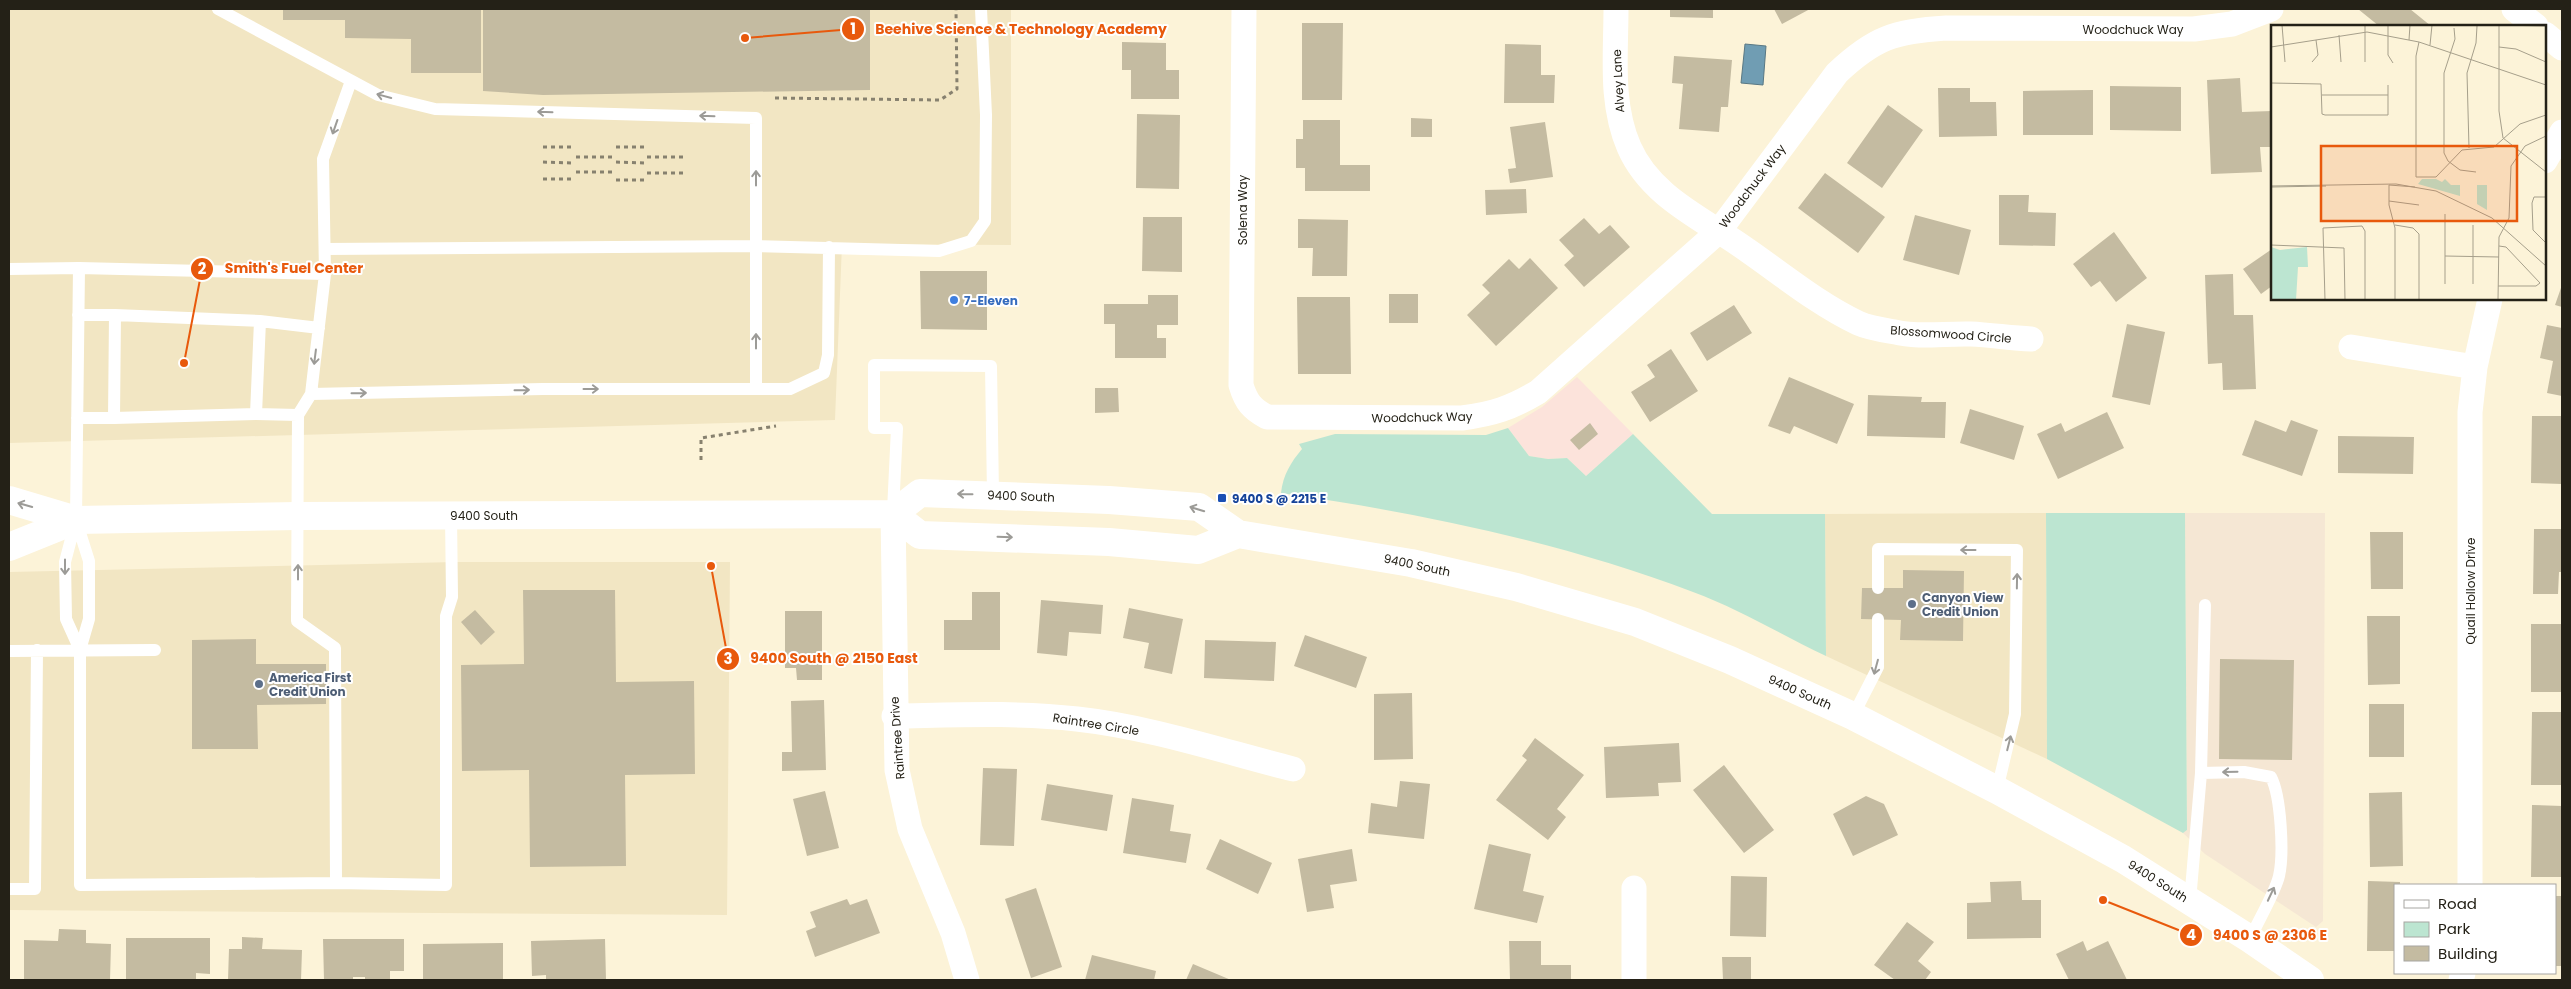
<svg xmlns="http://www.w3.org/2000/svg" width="2571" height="989" viewBox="0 0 2571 989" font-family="Poppins,sans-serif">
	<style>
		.built { fill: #f2e6c3 }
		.industrial { fill: #fce3db }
		.education { fill: #f5e7d4 }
		.green { fill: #bce5d1 }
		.water { fill: #709db3; stroke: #597884 }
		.building { fill: #c4bba1 }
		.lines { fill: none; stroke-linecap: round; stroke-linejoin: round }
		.path { stroke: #87816f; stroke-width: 3; stroke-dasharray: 4 4; stroke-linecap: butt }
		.service { stroke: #fff; stroke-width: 12 }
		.minor { stroke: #fff; stroke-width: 25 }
		.secondary { stroke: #fff; stroke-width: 28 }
		.oneway { stroke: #9c9b97 }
		.shop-dot { fill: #3f7fe0; stroke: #fff; stroke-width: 2 }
		.transit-dot { fill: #1a4fb4; stroke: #fff; stroke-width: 2 }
		.service-dot { fill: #5c6f8a; stroke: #fff; stroke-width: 2 }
		.labels { text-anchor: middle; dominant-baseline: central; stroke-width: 4; stroke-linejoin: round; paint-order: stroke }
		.street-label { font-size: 12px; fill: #242117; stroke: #fff }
		.shop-label { font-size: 12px; font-weight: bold; fill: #366cbe; stroke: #fff; text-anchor: start }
		.transit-label { font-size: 12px; font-weight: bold; fill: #164399; stroke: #fff; text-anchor: start }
		.service-label { font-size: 12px; font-weight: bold; fill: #4e5e75; stroke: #fff; text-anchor: start }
		.inset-road { fill: none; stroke: #a69f8b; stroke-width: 1 }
		.view { fill: #e8590c; fill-opacity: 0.15; stroke: #e8590c; stroke-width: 2.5 }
		.inset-edge { fill: none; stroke: #242117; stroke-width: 2.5 }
		.leader { fill: none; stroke: #e8590c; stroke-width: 2 }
		.callout-dot { fill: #e8590c; stroke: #fff; stroke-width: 2 }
		.mark-label { font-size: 15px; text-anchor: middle; font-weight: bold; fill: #fff }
		.callout-label { font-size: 14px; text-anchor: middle; font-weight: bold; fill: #e8590c; stroke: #fff; stroke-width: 4; stroke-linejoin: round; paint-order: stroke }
	</style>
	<rect width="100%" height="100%" fill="#fcf3d8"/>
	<path class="built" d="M9 9H1011V245L842 244 835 420 9 443Z
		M2046 513 2047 759 1826 656 1825 514Z
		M456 562H730L727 915 9 910V572Z"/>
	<path class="industrial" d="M1577 377 1633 434 1586 476 1567 458 1548 459 1529 456 1508 428 1542 407Z"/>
	<path class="education" d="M2185 513H2325L2323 921 2316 927 2205 854 2183 833 2187 830Z"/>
	<path class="green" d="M1508 428 1529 456 1548 459 1567 458 1586 476 1633 434 1712 514H1825L1826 656C1782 635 1739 609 1693 592 1561 542 1420 513 1281 493 1283 475 1291 462 1302 449L1299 444 1335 434 1486 435Z
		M2046 513H2185L2187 830 2183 833 2047 759Z"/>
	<path class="water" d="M1745 44 1766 46 1763 85 1741 83Z"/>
	<path class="building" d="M283 9H481V73H411V39L345 38V20H283Z
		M483 9H870V90L543 95 483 91Z
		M1670 9H1713V18L1670 17Z
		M1774 9H1810L1782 24Z
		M2358 9H2410L2431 26H2379Z
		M1302 23H1343L1342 100H1302Z
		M1122 42 1166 43V70H1179V99H1131V70H1122Z
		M1505 44 1541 45V75H1555L1554 103H1504Z
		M1674 56 1732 60 1728 107H1721L1719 132 1679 129 1683 84 1672 83Z
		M2240 78 2242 112 2272 111V147H2260L2262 172 2211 174 2207 80Z
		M2110 86 2181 87V131L2110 130Z
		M1938 88H1970V102H1996L1997 136 1939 137Z
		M2093 90V135H2023V91Z
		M1888 105 1923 130 1882 188 1847 163Z
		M1137 114 1180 115 1179 189 1136 188Z
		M1411 118 1432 119V137H1411Z
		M1303 120H1340V165H1370V191H1305V168H1296V139H1303Z
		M1545 122 1553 177 1510 183 1508 169 1516 168 1510 127Z
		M1825 173 1885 217 1858 253 1798 208Z
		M1526 189 1527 213 1486 215 1485 190Z
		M1999 195H2029L2028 212 2056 213 2055 246 1999 245Z
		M1915 215 1971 230 1959 275 1903 260Z
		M1143 217H1182V272L1142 271Z
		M1584 218 1599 234 1610 225 1630 247 1584 287 1564 265 1574 256 1559 240Z
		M1298 219 1348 220 1347 276H1312L1313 248H1298Z
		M2114 232 2147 278 2116 302 2100 281 2091 287 2073 264Z
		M2272 249V286L2261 294 2243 269Z
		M1530 258 1558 288 1496 346 1467 315 1490 293 1482 285 1509 259 1519 269Z
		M920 271H987V330L921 329Z
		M2233 274 2234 315H2253L2256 389 2223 390 2222 363 2208 364 2205 275Z
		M2562 285V307L2555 305Z
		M1389 294H1418V323H1389Z
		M1148 295H1178V325H1157V338H1166V358H1115V324H1104V304H1148Z
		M1297 297H1350L1351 374H1298Z
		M1734 305 1752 333 1707 361 1690 333Z
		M2127 324 2165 332 2150 405 2112 397Z
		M2547 325 2562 328V396L2547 393 2553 361 2540 358Z
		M1671 349 1698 391 1650 422 1631 392 1655 377 1647 365Z
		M1789 377 1854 404 1837 444 1794 426 1790 434 1768 426Z
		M1095 388H1118L1119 412 1095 413Z
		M1868 395 1922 397 1921 402H1946L1945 438 1867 436Z
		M1970 409 2024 426 2014 460 1960 443Z
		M2107 412 2124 448 2058 479 2037 434 2061 423 2065 432Z
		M2532 416H2562V484L2531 483Z
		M2255 420 2286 432 2291 420 2318 430 2302 476 2242 455Z
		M1590 423 1598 434 1579 450 1570 440Z
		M2338 436 2414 437 2413 474 2338 473Z
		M2534 529H2562V572H2559L2558 594H2533Z
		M2370 532H2403V589H2371Z
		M1903 570 1964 571 1963 641 1900 640 1901 620 1861 619 1862 588H1903Z
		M523 590H615L616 682 694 681 695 774 625 775 626 866 530 867 529 770 462 771 461 665 524 664Z
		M972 592H1000V650H944V620H972Z
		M1041 600 1103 605 1101 634 1069 632 1067 656 1037 653Z
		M1129 608 1183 619 1172 674 1144 668 1149 643 1123 638Z
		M475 610 495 632 481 645 461 622Z
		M785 611H822V680H797L796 668H785Z
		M2367 616H2400V684L2368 685Z
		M2531 624H2561L2562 692H2531Z
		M1305 635 1367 657 1356 688 1294 666Z
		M256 639V664H326V704L257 705 258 749H192V640Z
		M1205 640 1276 642 1274 681 1204 678Z
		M2220 659 2294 660 2292 760 2219 759Z
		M1412 693 1413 759 1374 760V694Z
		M824 700 826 770 782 771V752H792L791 701Z
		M2369 704H2404V757H2369Z
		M2532 712H2562V785H2531Z
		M1535 738 1584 775 1557 809 1566 817 1548 840 1496 800 1527 760 1522 756Z
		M1679 743 1681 782 1658 783 1659 796 1606 798 1604 747Z
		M1724 765 1774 830 1744 853 1693 790Z
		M983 768 1017 769 1014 846 980 845Z
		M1400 781 1430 784 1424 839 1368 833 1371 803 1397 807Z
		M1047 784 1113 795 1107 831 1041 820Z
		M825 791 839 848 807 856 793 799Z
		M2402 792 2403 866 2370 867 2369 793Z
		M1866 796 1884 804 1898 835 1853 856 1833 814Z
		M1132 798 1174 805 1170 831 1191 834 1186 863 1123 853Z
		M2532 805 2562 806V877H2531Z
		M1220 839 1272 863 1258 894 1206 869Z
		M1489 844 1531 854 1523 891 1544 896 1537 923 1474 909Z
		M1352 849 1357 881 1330 885 1334 908 1307 912 1298 859Z
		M1731 876 1767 877 1766 937 1730 936Z
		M2021 881 2022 900H2041V938L1967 939V903L1991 902 1990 882Z
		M2368 881 2400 882V885H2395V951H2367Z
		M1036 888 1062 967 1031 978 1005 899Z
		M2555 896H2562V966H2555Z
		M847 899 850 905 867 899 880 933 815 957 806 931 816 927 810 912Z
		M1907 922 1934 942 1918 961 1931 972 1925 980H1895L1874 965Z
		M59 929 86 930V943L111 944 110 980H24V940L58 941Z
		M242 937 263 938 262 949 302 950 301 980H228L229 949H242Z
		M126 938H210V974L196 973V980H126Z
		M323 939H404V971H390V980H365V977H353V980H324Z
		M605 939 606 980H546V975L532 976 531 941Z
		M1509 941H1541V965H1571V980H1510Z
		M2083 941 2087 951 2108 941 2127 980H2069L2056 954Z
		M503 943V980H423V944Z
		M1092 955 1156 971 1154 980H1085Z
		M1722 957H1751V980H1723Z
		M1193 964 1231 980H1186Z"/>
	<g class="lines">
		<path class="path" d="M775 98 940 100 957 89 956 9
			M543 147H574
			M616 147H646
			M576 157H616
			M647 157H686
			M543 162 574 163
			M616 162 645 163
			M576 172H616
			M647 173H686
			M543 179H574
			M616 180H645
			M701 460V438L776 426"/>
		<path class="service" d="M218 9 378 95 435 109 756 118V389
			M325 249 757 246 939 251 971 241 985 221 986 115 981 9
			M9 269 79 268
			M115 315 260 321
			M311 394 543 389H790L824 373 828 355 829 247
			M298 415 256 414 260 321 319 328
			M77 418H114L115 315H78
			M114 418 256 414
			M893 511 897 428H874V365L991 366 993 495
			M76 520 89 561V619L80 650V885L336 883 335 648 297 621 298 415 311 394 325 274 323 159 351 81
			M1878 588V549L2017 550 2015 714 1997 790
			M80 650 66 619 65 562 76 520 79 268 325 274
			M9 651 155 650
			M1853 716 1878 667V619
			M2201 773 2205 605
			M336 883 446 885V616L452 597 451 515
			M9 889H35L37 650
			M2190 901 2201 773 2244 772 2271 777C2281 796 2284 854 2279 876 2275 893 2258 921 2250 939"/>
		<path class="minor" d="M1244 9 1241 385C1246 402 1252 409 1267 417L1462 418C1493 414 1511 408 1538 392L1719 231 1837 73C1874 38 1895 31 1946 28L2194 29 2232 24 2271 9
			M1616 9C1616 55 1610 103 1629 147 1651 198 1706 220 1747 250 1783 275 1818 304 1858 323 1869 328 1883 330 1895 332 1918 338 1946 333 1971 334 1991 335 2011 338 2031 339
			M2514 9 2536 26
			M2545 34 2562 48
			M2545 161 2562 132
			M2351 347 2475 367
			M893 514 897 770 910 829 953 933 967 980
			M894 716C955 715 1017 712 1077 719 1150 727 1222 751 1293 769
			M2470 885V412L2475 367 2490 299
			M1634 980V888
			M2461 980 2463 973"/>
		<path class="secondary" d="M9 500 76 520 298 516 893 514 920 493 1109 500 1199 507 1238 534 1411 563 1516 587 1635 622 1730 660 1853 716 1997 790 2123 859 2250 939 2310 980
			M893 514 920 535 1109 542 1198 550 1238 534
			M9 547 76 520"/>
	</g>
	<defs><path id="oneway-shaft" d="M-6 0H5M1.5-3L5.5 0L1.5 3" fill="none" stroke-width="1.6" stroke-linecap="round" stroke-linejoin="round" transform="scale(1.25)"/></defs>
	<g class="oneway">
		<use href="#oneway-shaft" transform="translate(384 96) rotate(-165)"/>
		<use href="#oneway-shaft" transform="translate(545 112) rotate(-178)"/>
		<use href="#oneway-shaft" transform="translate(707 116) rotate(-178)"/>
		<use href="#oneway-shaft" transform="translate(335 127) rotate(109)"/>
		<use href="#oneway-shaft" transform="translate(756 178) rotate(-90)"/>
		<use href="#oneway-shaft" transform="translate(756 341) rotate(-90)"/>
		<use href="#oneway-shaft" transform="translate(315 357) rotate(97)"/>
		<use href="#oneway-shaft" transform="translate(591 389)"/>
		<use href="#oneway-shaft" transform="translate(522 390) rotate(-1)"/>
		<use href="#oneway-shaft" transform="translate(359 393) rotate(-1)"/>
		<use href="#oneway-shaft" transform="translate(965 494) rotate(-179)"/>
		<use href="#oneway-shaft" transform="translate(25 505) rotate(-164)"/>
		<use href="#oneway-shaft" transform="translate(1197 509) rotate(-163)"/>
		<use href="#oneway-shaft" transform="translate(1005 537) rotate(2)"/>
		<use href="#oneway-shaft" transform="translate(1968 550) rotate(-180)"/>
		<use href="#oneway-shaft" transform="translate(65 567) rotate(90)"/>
		<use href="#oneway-shaft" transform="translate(298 572) rotate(-90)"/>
		<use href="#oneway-shaft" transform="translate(2017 581) rotate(-89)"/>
		<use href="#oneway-shaft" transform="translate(1876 667) rotate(105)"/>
		<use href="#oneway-shaft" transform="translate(2009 743) rotate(-76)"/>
		<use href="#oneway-shaft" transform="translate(2230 772) rotate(179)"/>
		<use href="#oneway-shaft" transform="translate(2271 894) rotate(-65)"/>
	</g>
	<circle class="shop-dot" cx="954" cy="300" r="5"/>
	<rect class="transit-dot" x="1217" y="493" width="10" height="10" rx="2.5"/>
	<g class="service-dot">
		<circle cx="1912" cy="604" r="5"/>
		<circle cx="259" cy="684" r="5"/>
	</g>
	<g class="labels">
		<g class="street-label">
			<text x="2133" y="29">Woodchuck Way</text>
			<text transform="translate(1618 81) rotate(-93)">Alvey Lane</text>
			<text transform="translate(1752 186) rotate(-53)">Woodchuck Way</text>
			<text transform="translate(1242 210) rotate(-90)">Solena Way</text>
			<text transform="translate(1951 334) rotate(4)">Blossomwood Circle</text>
			<text transform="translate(1422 417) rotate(-1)">Woodchuck Way</text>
			<text transform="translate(1021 496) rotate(2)">9400 South</text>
			<text x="484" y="515">9400 South</text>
			<text transform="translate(1417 565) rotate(12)">9400 South</text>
			<text transform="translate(2470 591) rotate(-90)">Quail Hollow Drive</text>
			<text transform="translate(1800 692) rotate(24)">9400 South</text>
			<text transform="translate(1096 724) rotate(9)">Raintree Circle</text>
			<text transform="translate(897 738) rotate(-94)">Raintree Drive</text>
			<text transform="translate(2158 881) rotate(32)">9400 South</text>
		</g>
		<g class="shop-label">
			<text x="964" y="300">7-Eleven</text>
		</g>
		<g class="transit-label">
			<text x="1232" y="498">9400 S @ 2215 E</text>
		</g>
		<g class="service-label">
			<text x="1922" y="597">Canyon View<tspan x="1922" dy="14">Credit Union</tspan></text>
			<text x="269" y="677">America First<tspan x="269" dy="14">Credit Union</tspan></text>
		</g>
	</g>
	<g transform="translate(2271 25)">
		<rect width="275" height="275" fill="#fcf3d8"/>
		<path d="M151 154H165L171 157 174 154 180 160H189V171L147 159ZM206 160H216V185L206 179ZM0 222 9 225 36 222 37 242H27L25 275H0Z" fill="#bce5d1"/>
		<path class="inset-road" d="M11 0 14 37M94 0V37M117 0V30L122 38M275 1 228 0V86L232 113 275 147M183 3 184 14 173 48V128L177 136 189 145 205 147M68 10 70 37M138 15 139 0M148 17 145 31V152H165L191 125 223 122 249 99 275 90M159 20 161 0M0 22 96 7 148 17 275 60M228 22 245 24 275 37M41 37 47 30 45 15M0 58 50 59 51 89 54 90H117V60M51 70H117M198 123 196 48 205 18 206 1M118 160V180L124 203V275M118 160 144 162M0 161 125 159 165 166 221 193 275 241M0 162 55 161M0 165V189M275 172H263L261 178 262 205 275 218M118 176 148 180M124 200 142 203 148 209V275M0 220 73 223 74 275M174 231 228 232M174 259V189M202 259V200M227 261H265L269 258 235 222 228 221M54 275 52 203 91 201 94 206V275M227 275 228 212 238 193 240 141 254 121 275 111"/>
		<path class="view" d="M50 121H246V196H50Z"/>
		<rect width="275" height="275" class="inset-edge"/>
	</g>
	<path class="leader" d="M745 38L853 29M184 363L202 269M711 566L728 659M2103 900L2191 935"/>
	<g class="callout-dot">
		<circle cx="745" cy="38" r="5"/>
		<circle cx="184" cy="363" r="5"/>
		<circle cx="711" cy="566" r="5"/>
		<circle cx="2103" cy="900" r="5"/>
		<circle cx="853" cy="29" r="12"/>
		<circle cx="202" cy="269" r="12"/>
		<circle cx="728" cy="659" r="12"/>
		<circle cx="2191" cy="935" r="12"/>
	</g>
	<g class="mark-label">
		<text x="853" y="34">1</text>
		<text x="202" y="274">2</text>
		<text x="728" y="664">3</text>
		<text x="2191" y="940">4</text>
	</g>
	<g class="callout-label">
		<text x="1021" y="34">Beehive Science &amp; Technology Academy</text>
		<text x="294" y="273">Smith's Fuel Center</text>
		<text x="834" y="663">9400 South @ 2150 East</text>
		<text x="2270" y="940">9400 S @ 2306 E</text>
	</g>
	<rect width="2571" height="989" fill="none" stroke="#242117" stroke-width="20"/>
	<rect x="2394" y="884" width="162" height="90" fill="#ffffff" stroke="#a7a6a2"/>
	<rect x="2404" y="900" width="25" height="8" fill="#ffffff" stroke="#a7a6a2"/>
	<text x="2438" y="909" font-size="15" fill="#242117">Road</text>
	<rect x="2404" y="922" width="25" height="15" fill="#bce5d1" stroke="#a7a6a2"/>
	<text x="2438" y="934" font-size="15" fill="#242117">Park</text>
	<rect x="2404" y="946" width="25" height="15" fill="#c4bba1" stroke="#a7a6a2"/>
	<text x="2438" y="959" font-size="15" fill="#242117">Building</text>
</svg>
